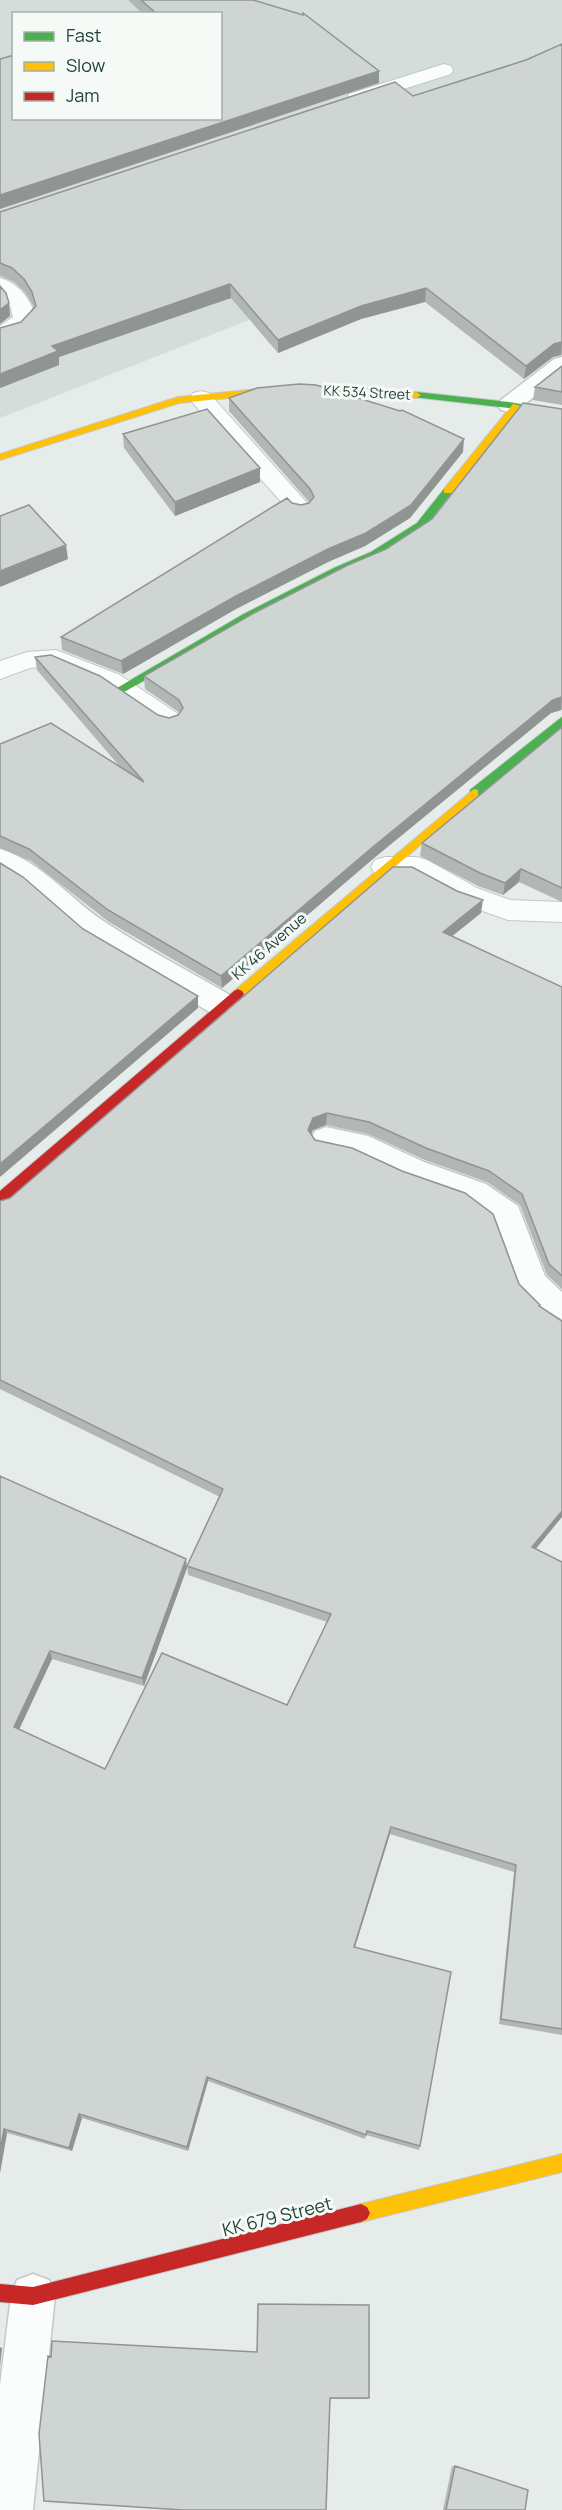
<svg xmlns="http://www.w3.org/2000/svg" width="562" height="2510" viewBox="0 0 562 2510" font-family="Manrope,sans-serif">
	<style>
		.built { fill: #d4ddd9; fill-rule: evenodd }
		.lines { fill: none; stroke-linecap: round; stroke-linejoin: round }
		.lane-casing { stroke: #c3c9c6; stroke-width: 2 }
		.street-casing { stroke: #c3c9c6; stroke-width: 3 }
		.fast-casing { stroke: #c2cac6; stroke-width: 2 }
		.slow-casing { stroke: #c2cac6; stroke-width: 2 }
		.jam-casing { stroke: #c2cac6; stroke-width: 2 }
		.lane { fill: #fbfcfc; fill-rule: evenodd }
		.street { fill: #fbfcfc; fill-rule: evenodd }
		.fast { fill: #4caf50; fill-rule: evenodd }
		.slow { fill: #ffc107; fill-rule: evenodd }
		.jam { fill: #c62828; fill-rule: evenodd }
		.wall { fill: #b1b7b5 }
		.shaded-wall { fill: #909593 }
		.building { fill: #ced5d2; stroke: #909593; stroke-width: 1.5 }
		.labels { text-anchor: middle; dominant-baseline: central; stroke-width: 6; stroke-linejoin: round; paint-order: stroke }
		.far-street-label { font-size: 14px; fill: #224136; stroke: #f5faf7 }
		.street-label { font-size: 15px; fill: #224136; stroke: #f5faf7 }
		.near-street-label { font-size: 18px; fill: #224136; stroke: #f5faf7 }
	</style>
	<rect width="100%" height="100%" fill="#e6ece9"/>
	<path class="built" d="M0 0H562V189L409 257 0 418ZM14 14H220V118H14Z"/>
	<g class="lines">
		<defs>
			<path id="lane" d="M444 64 451 66 453 70 451 74 356 104 349 102 347 98 349 94Z
				M0 278C17 282 34 301 35 319L22 333 0 340V326L13 317 10 305 0 295Z
				M201 391 209 393 308 504 312 509 308 514 300 516 292 514 193 403 190 398 193 393Z
				M56 650 120 675 178 714 182 720 178 726 169 729 160 726 102 687 53 666 30 668 0 679V661L27 652Z
				M385 857H417L427 860 477 888 510 900 562 902V922L508 920 457 902 412 877H385L375 874 371 867 375 860Z"/>
			<path id="street" d="M562 357V375L517 410 509 412 501 410 497 405 501 400 554 359Z
				M0 849C43 862 71 901 108 924 149 951 193 973 235 998L239 1006 235 1014 224 1018 213 1014 86 939 26 888 0 872Z
				M326 1127 368 1136 424 1162 486 1184 518 1206 545 1276 562 1292V1328L550 1324 519 1294 493 1224 464 1202 402 1180 352 1157 315 1149 310 1140 315 1131Z
				M33 2274 49 2280 55 2296 33 2510H0V2385L11 2296 17 2280Z"/>
			<path id="fast" d="M416 392 509 402 562 411V417L509 408 413 397 411 395Z
				M448 488 453 491 425 527 379 556 342 572 250 619 126 691 122 692 117 688 242 615 334 568 371 552 417 523 444 489Z
				M562 717V727L478 796H470V790Z"/>
			<path id="slow" d="M299 385 416 392 421 395 416 398 299 391 179 403 0 460V454L178 397Z
				M513 404 521 406 452 493H444V489Z
				M474 789 478 790V796L242 997H234L232 994 234 991Z
				M562 2154V2172L361 2222 355 2219 352 2213 355 2207 361 2204Z"/>
			<path id="jam" d="M238 989 242 991 244 994 242 997 5 1203 0 1204V1191L234 991Z
				M361 2204 367 2207 370 2213 367 2219 361 2222 33 2305 0 2302V2284L33 2287Z"/>
		</defs>
		<use href="#lane" class="lane-casing"/>
		<use href="#street" class="street-casing"/>
		<use href="#fast" class="fast-casing"/>
		<use href="#slow" class="slow-casing"/>
		<use href="#jam" class="jam-casing"/>
		<use href="#lane" class="lane"/>
		<use href="#street" class="street"/>
		<use href="#fast" class="fast"/>
		<use href="#slow" class="slow"/>
		<use href="#jam" class="jam"/>
	</g>
	<path class="wall" d="M128 0H253L379 83 220 14H143Z
		M562 44V355L553 357 524 379 425 302 361 319 278 353 231 298 59 357V365L0 388V328L21 322 34 307 25 292 14 282 1 276H0V212L413 96 526 60Z
		M562 366V405L533 400 535 387Z
		M229 398 463 452 410 518 365 546 328 562 236 609 123 674 62 650 61 637 292 503 301 505 309 502 229 411Z
		M562 409V710L551 713 374 858 222 988 109 922 31 861 0 848V744L121 768 37 670 35 657 158 715 169 718 178 715 180 713 145 689 144 676 386 549 432 519Z
		M123 434 260 468V482L175 516 124 448Z
		M562 727V902L519 882 503 895 478 886 420 856 422 843Z
		M481 913 452 936 562 987V1289L547 1275 520 1205 487 1182 425 1160 368 1134 326 1125 313 1130 311 1134 315 1140 519 1284 540 1307 536 1549 562 1562V2035L499 2024 514 1872 390 1834 355 1947 420 2146 419 2150 366 2135 365 2139 208 2081 188 2151 82 2118 72 2151 7 2133 0 2173V1476L187 1568 144 1686 52 1659 19 1729 105 1769 287 1705 327 1622 188 1575 187 1566 220 1497 0 1389V1201L10 1198Z
		M51 2357 369 2398 368 2399H330Z
		M452 2466H455L525 2510H443Z"/>
	<path class="shaded-wall" d="M379 71V83L0 209V195Z
		M230 284 231 298 59 357V365L0 388V374L52 346Z
		M426 288 425 302 361 319 278 353V340L361 306Z
		M9 303 10 316 0 324V310Z
		M562 342 561 355 553 357 524 379 526 366 554 344Z
		M464 439 463 452 410 518 365 546 328 562 236 609 123 674 121 661 236 596Z
		M260 468V482L175 516V502Z
		M66 545 68 559 0 587V571Z
		M562 697 561 710 551 713 374 858 222 988 221 976 374 846 553 700Z
		M521 869 519 882 503 895 505 883Z
		M483 900 481 913 441 945 443 932Z
		M198 996V1008L0 1177V1164Z
		M327 1113 326 1125 313 1130 308 1141V1130L313 1118Z
		M562 1511V1517L530 1556 532 1547Z
		M186 1559 187 1568 144 1686 142 1678Z
		M50 1651 52 1659 17 1734 14 1727Z
		M391 1827 390 1834 353 1953 354 1947Z
		M207 2077 208 2081 188 2151 187 2147Z
		M79 2114 82 2118 72 2151 69 2148Z
		M4 2129 7 2133 0 2173V2151Z
		M0 2347 2 2348 0 2367Z"/>
	<path class="building" d="M141 0H253L303 15V13L379 71 0 195V59L14 55V118H220V14H157Z
		M562 44V342L554 344 526 366 426 288 361 306 278 340 230 284 52 346 58 351 0 374V328L21 322 36 306 32 292 24 279 12 268 0 263V212L395 82 413 96 526 60Z
		M0 286 6 293 9 303 0 310Z
		M562 366V392L535 387Z
		M299 384 316 385 400 411 402 410 464 439 411 505 366 533 328 549 236 596 121 661 61 637 287 498 292 503 301 505 309 503 314 497 310 489 229 398 257 388Z
		M523 403 562 409V697L553 700 374 846 221 976 108 910 29 849 0 836V744L51 723 144 782 35 657 51 655 100 676 158 715 169 718 178 715 183 708 179 700 144 676 256 612 348 565 386 549 432 519Z
		M207 409 260 468 175 502 123 434Z
		M29 505 66 545 0 571V516Z
		M562 727V888L521 869 505 883 480 873 422 843Z
		M0 863 23 877 83 929 198 996 0 1164Z
		M393 867H412L457 891 483 900 443 932 562 987V1276L549 1264 522 1194 489 1171 426 1148 369 1122 327 1113 313 1118 308 1130 315 1140 352 1148 402 1171 465 1193 493 1214 519 1284 540 1305 539 1306 562 1321V1511L532 1547 562 1562V2029L501 2019 516 1865 391 1827 354 1947 451 1972 420 2146 367 2131 366 2135 207 2077 187 2147 79 2114 69 2148 4 2129 0 2151V1476L186 1559 142 1678 50 1651 14 1727 105 1769 162 1653 287 1705 331 1614 187 1566 223 1489 0 1380V1201L10 1198Z
		M258 2304 369 2305V2398H330L326 2510H183L44 2501 39 2434 48 2356 51 2357 52 2341 257 2352Z
		M455 2466 528 2490 525 2510H446Z"/>
	<g class="labels">
		<g class="far-street-label">
			<text transform="translate(367 392) rotate(3)">KK 534 Street</text>
		</g>
		<g class="street-label">
			<text transform="translate(269 946) rotate(-41)">KK 46 Avenue</text>
		</g>
		<g class="near-street-label">
			<text transform="translate(277 2216) rotate(-14)">KK 679 Street</text>
		</g>
	</g>
	<rect x="12" y="12" width="210" height="108" fill="#f5faf7" stroke="#a1b0aa" stroke-width="1.5"/>
	<rect x="24" y="32" width="30" height="9" fill="#4caf50" stroke="#a1b0aa" stroke-width="1.5"/>
	<text x="66" y="42" font-size="18" fill="#224136">Fast</text>
	<rect x="24" y="62" width="30" height="9" fill="#ffc107" stroke="#a1b0aa" stroke-width="1.5"/>
	<text x="66" y="72" font-size="18" fill="#224136">Slow</text>
	<rect x="24" y="92" width="30" height="9" fill="#c62828" stroke="#a1b0aa" stroke-width="1.5"/>
	<text x="66" y="102" font-size="18" fill="#224136">Jam</text>
</svg>
